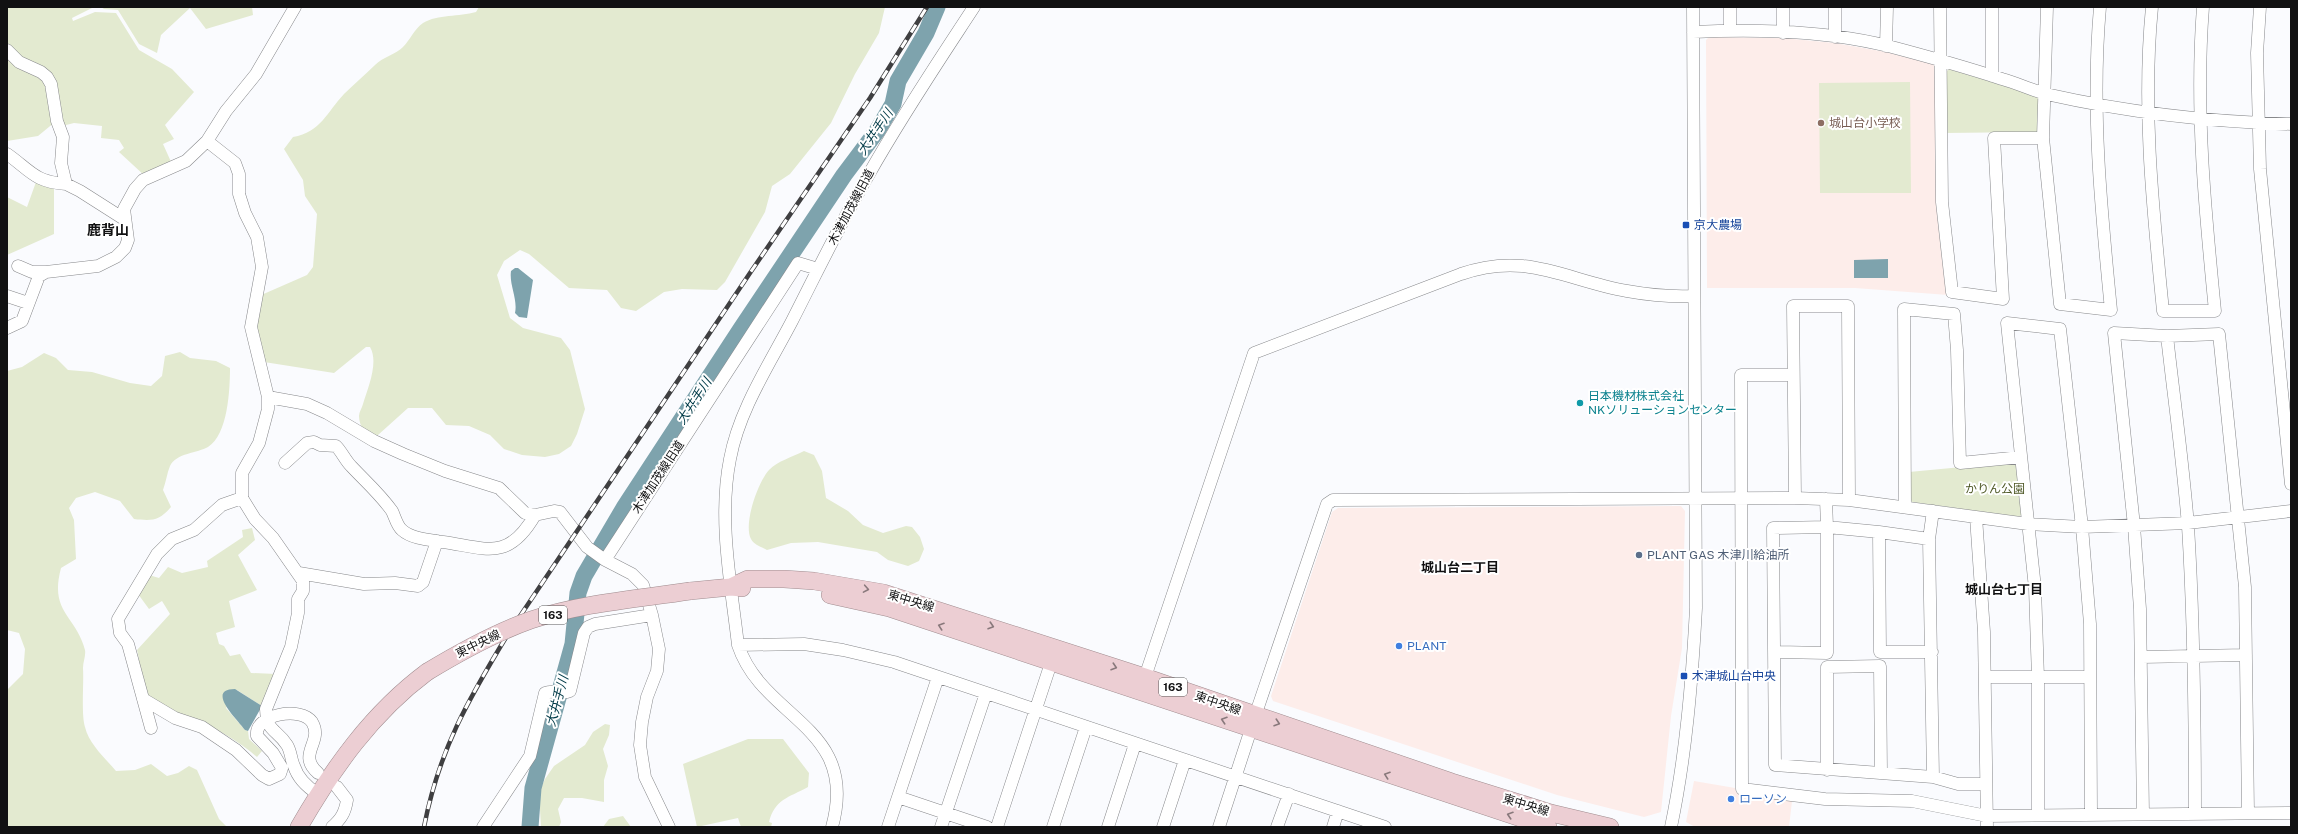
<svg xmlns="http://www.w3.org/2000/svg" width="2298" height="834" viewBox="0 0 2298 834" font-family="'Public Sans','Noto Sans JP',sans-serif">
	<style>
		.commercial { fill: #fdedea }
		.green { fill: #e3ead0 }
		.water { fill: #7ea3ad }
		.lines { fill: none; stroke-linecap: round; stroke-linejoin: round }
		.river { stroke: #7ea3ad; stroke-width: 17 }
		.minor-casing { stroke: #87888b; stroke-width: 13 }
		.highway-casing { stroke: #9f8c8f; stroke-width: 18 }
		.minor { stroke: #fff; stroke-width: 12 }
		.highway { stroke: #ecced3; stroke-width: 17 }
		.rail-casing { stroke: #3f3f41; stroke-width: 4.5 }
		.rail { stroke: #fff; stroke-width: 3; stroke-dasharray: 9; stroke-linecap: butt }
		.highway-bridge-casing { stroke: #9f8c8f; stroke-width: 18; stroke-linecap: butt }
		.highway-bridge { stroke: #ecced3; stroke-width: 17 }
		.oneway { stroke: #89797c }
		.education-dot { fill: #8d6e63; stroke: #fff; stroke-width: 1.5 }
		.transit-dot { fill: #1a4fb4; stroke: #fff; stroke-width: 1.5 }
		.culture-dot { fill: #0f9aa8; stroke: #fff; stroke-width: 1.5 }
		.service-dot { fill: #5c6f8a; stroke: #fff; stroke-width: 1.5 }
		.shop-dot { fill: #3f7fe0; stroke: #fff; stroke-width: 1.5 }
		.labels { text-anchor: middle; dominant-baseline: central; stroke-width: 4; stroke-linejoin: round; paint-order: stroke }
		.shield { fill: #fff; stroke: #585859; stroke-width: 1 }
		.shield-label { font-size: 11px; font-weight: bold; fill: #111112 }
		.education-label { font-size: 12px; fill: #785e54; stroke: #fff; text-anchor: start }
		.street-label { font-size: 12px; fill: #111112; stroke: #fff }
		.transit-label { font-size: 12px; fill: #164399; stroke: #fff; text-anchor: start }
		.culture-label { font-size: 12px; fill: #0d838f; stroke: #fff; text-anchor: start }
		.park-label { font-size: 12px; fill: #4f5927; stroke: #fff }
		.service-label { font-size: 12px; fill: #4e5e75; stroke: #fff; text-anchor: start }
		.shop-label { font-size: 12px; fill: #366cbe; stroke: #fff; text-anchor: start }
		.water-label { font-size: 13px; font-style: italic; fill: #003a47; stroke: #fff }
		.neighbourhood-label { font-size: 13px; font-weight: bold; fill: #111112; stroke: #fff }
		.quarter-label { font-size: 14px; font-weight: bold; fill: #111112; stroke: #fff }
	</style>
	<rect width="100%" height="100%" fill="#fafbfe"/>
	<path class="commercial" d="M1709 37 1783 38 1835 43 1886 52 1933 64 1936 68 1948 295 1855 288H1707L1706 40Z
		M1681 506 1685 511 1682 648 1671 716 1661 812 1644 817 1557 795 1273 701 1271 696 1332 512 1338 508Z
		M1694 781 1735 788 1737 793 1792 801 1789 827H1695L1686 822Z"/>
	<path class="green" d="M8 7H94L72 18 73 21 95 12 116 13 139 50 172 69 194 92 165 125 174 139 163 144 172 164 145 176 119 152 124 148 119 140 101 138 102 126 74 123 62 126 56 90 22 61 7 45Z
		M101 7H252L253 15 206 29 190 8 161 35 157 53 139 44 118 10 104 9Z
		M479 7H885L879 33 855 74 831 123 790 174 772 186 765 212 725 282 717 290 682 289 664 292 636 311 621 308 607 290 569 288 529 254 520 250 504 261 497 275 510 318 523 328 561 338 570 350 585 409 577 434 571 446 559 454 545 457 522 455 504 449 490 435 469 426 446 425 432 408H408L378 435C366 437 359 426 359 416 359 412 362 408 363 404 368 388 379 362 370 347H366L334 373 264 362 257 325 259 296 307 275 313 267 317 214 305 196 303 180 284 149 293 137C321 132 327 112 344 94 354 84 365 75 375 65 383 57 396 54 403 47 410 40 415 28 423 23 438 14 459 17 476 12Z
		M7 54 45 78 55 122 38 136 7 141Z
		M1949 69 2035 95 2039 99 2040 128 2037 132 1945 133V73Z
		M1910 82 1911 193H1820L1819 83Z
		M36 182 54 189V234L7 255V197L27 207Z
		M180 352 190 358 216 361 230 368C230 389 228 435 208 447 198 453 176 453 170 466 167 473 166 482 163 490L171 507C159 521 152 521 134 519L120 501 95 492 76 498 69 508 74 520 76 559 61 568C49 613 76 615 85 650 86 656 83 662 83 668 84 683 81 714 85 727 89 744 105 758 116 771L135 770 151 764 167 776 178 773 189 766 197 770 219 819 227 827H7V690L23 674 25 649 19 633 7 630V371L22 367 44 353 56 358 68 370 92 372 130 383 151 386 162 376 165 356Z
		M804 451 814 455 822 471 826 498 848 511 863 525 883 533 906 526 912 527 920 537 924 549 919 561 908 566 888 560 877 552 818 542 791 543 767 550C762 547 754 545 751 539 743 524 758 482 769 470 778 461 792 457 804 451Z
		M2015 462 2018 465 2023 513 2019 517 1912 502 1909 497V472Z
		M252 528 255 540 238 555 257 590 229 601 235 627 216 633 219 644 224 646 230 656 240 654 251 673 276 674 262 706 237 690 226 708 245 730 248 731 249 739 262 751 257 757C241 743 220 730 200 722 183 715 158 712 147 694 141 685 140 661 137 650L170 614 162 601 149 609 138 594 149 575 159 578 168 567 182 573 208 567 207 561 243 537 242 530Z
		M605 724 610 725 609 735 603 749 608 766 604 780V802L582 798H564L558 809 561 822 559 827H541L539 792 545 779 554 766 585 745 593 732Z
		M748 739H783L809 773 808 787C788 798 775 799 769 822L772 823 771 827H741L738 818 697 827 683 764Z
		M623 816 631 827H603L609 819Z"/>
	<path class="water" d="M1888 259V278H1854V260Z
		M515 268H518L533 280 527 318 519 317 515 313C518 299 509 285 511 271Z
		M235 689 262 706 248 731 245 730C240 722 204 689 235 689Z"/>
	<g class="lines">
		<path class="river" d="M530 827 533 788 573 644 578 593 584 576 624 508 741 329 844 175 877 131 893 104 898 81 926 33 937 7"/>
		<defs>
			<path id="minor" d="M1835 7V37
				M1940 7 1942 202 1952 292 2003 299 1994 138H2043
				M1992 7V76
				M2047 7 2043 138 2060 304 2111 310C2101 209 2091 108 2100 7
				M2152 7C2142 108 2153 210 2163 311H2215C2205 210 2195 108 2203 7
				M2260 7 2257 53 2260 169 2291 484
				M1730 31V7
				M1693 32C1755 29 1828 31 1888 46 1926 56 1965 67 2002 79 2017 83 2031 90 2046 94 2126 112 2209 122 2291 124
				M1783 33V7
				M1886 46 1887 7
				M7 50 19 62 41 72 47 77 51 84 57 121 63 137 61 163 66 184 80 191 124 219
				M207 141 235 163 239 174V194L245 213 257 237 262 267 251 327 268 397V409L259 443 242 473V498L255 519 273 538 303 581V591L298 599V613L291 647 266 709C267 733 276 728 287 745 291 751 291 760 294 766 298 779 307 787 318 794
				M7 154C30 170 34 182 66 184
				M18 266 32 272H46
				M7 296 28 303
				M7 328 22 321 39 276 46 272 98 266 116 257 125 248 128 240 124 209 135 189 143 180 186 161 207 141 226 111 256 74 295 7
				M2167 336C2174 399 2183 462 2188 526 2194 622 2195 717 2195 814
				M1793 375H1741L1742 789 1825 799 1912 801 1987 816 2291 813
				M268 397 307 404 327 413 374 441 403 454 445 471 499 488 525 513 535 515 554 511 560 512 587 547 605 560 632 574 643 585 652 615 659 649 657 671 647 697 642 722 640 745 645 777 669 827
				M285 463 307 443 314 442 320 445 336 446C342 452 345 460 351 466 365 481 380 494 392 511 395 517 397 526 402 530 412 539 430 540 443 542 486 548 508 562 535 515
				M1795 498 1793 306H1848L1849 500
				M1826 499 1827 527 1773 528 1775 765 1933 777 1929 539 1933 511
				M1905 507 1904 309 1954 314 1957 350 1960 463 2021 457
				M1976 517 1984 632 1987 827
				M1929 539 1879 532 1880 652H1932
				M605 560 798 263 818 269
				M299 573 364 584 395 583 418 586 423 582 437 541
				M738 645 804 644 843 650 894 662 1385 827
				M1774 652 1827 653V527L1879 532
				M2142 657 2246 655
				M1145 677 1254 353 1461 274C1527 251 1565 280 1627 291 1649 295 1672 297 1694 296
				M1985 677H2089
				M143 699 175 718 202 727 236 750 262 775 269 779 280 774 282 768 273 753 257 736C254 714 301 706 312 722 324 742 296 754 318 773
				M1255 716 1327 504 1333 500 1795 498 1849 500 2028 524 2082 527 2188 523 2291 511
				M151 728 128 644 120 633 118 619 157 554 172 539 194 530 222 505 242 498
				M1827 770V667L1880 666 1881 773
				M1933 777 1958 784H1986
				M898 797 987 827
				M2143 814 2140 609 2134 526 2114 333 2167 336 2219 334 2245 587 2248 812
				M2038 815V678L2035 588 2007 323 2060 329 2082 527 2090 624 2091 814
				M332 827C341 819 345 813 347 800L337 787
				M483 827 530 756 545 693C554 689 561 695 570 691L584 633 588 627 595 624 652 615
				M832 827C860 726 763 720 738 645 731 584 718 519 730 459 739 410 769 365 792 321 817 272 841 222 869 174 901 117 938 62 974 7
				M888 827 938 677
				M941 827 986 693
				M997 827 1051 663
				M1053 827 1086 727
				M1108 827 1135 744
				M1163 827 1185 760
				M1219 827 1251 729
				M1277 827 1289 794
				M1333 827 1338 811
				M1671 827C1686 755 1692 681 1696 608L1693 7"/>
			<path id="highway" d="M731 587 748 579H784L814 581 884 593 1145 677 1452 782 1551 813 1610 827
				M690 591 731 587 742 588
				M830 595 889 608 1548 827
				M299 827C333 768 372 713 427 672"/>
		</defs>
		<use href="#minor" class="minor-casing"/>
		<use href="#highway" class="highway-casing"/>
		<use href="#minor" class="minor"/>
		<use href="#highway" class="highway"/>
		<defs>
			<path id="rail" d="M424 827C439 750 468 700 508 634L750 273 870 98 927 7"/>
		</defs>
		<use href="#rail" class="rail-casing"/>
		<use href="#rail" class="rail"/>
		<defs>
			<path id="highway-bridge" d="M427 672C460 652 494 633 531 620 582 603 638 599 690 591"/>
		</defs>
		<use href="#highway-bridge" class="highway-bridge-casing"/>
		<use href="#highway-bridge" class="highway-bridge"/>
	</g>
	<defs><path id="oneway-chevron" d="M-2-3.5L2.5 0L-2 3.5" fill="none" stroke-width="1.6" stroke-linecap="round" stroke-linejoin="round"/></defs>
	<g class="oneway">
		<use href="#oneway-chevron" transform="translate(866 589) rotate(10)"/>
		<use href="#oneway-chevron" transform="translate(941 626) rotate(-161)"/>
		<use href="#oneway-chevron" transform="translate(991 626) rotate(18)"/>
		<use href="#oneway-chevron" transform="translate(1114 667) rotate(18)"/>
		<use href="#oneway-chevron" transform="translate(1224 720) rotate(-162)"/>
		<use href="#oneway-chevron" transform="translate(1277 723) rotate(18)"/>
		<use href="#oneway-chevron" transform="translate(1387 775) rotate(-161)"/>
		<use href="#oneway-chevron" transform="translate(1510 815) rotate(-162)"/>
	</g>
	<circle class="education-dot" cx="1821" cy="123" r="4"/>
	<g class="transit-dot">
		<rect x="1682" y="221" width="8" height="8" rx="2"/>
		<rect x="1680" y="672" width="8" height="8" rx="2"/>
	</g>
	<circle class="culture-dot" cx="1580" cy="403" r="4"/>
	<circle class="service-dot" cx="1639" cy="555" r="4"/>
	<g class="shop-dot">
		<circle cx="1399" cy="646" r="4"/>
		<circle cx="1731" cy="799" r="4"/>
	</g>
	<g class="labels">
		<g class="shield">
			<rect x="539" y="606" width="28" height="18" rx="3"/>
			<rect x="1159" y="678" width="28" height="18" rx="3"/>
		</g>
		<g class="shield-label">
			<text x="553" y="615">163</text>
			<text x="1173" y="687">163</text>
		</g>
		<g class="education-label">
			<text x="1829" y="123">城山台小学校</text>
		</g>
		<g class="street-label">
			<text transform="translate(851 207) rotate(-62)">木津加茂線旧道</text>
			<text transform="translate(658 477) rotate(-57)">木津加茂線旧道</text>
			<text transform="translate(911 601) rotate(17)">東中央線</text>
			<text transform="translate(478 644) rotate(-26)">東中央線</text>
			<text transform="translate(1218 703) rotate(19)">東中央線</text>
			<text transform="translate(1526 805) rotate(17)">東中央線</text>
		</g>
		<g class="transit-label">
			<text x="1694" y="225">京大農場</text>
			<text x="1692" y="676">木津城山台中央</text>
		</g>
		<g class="culture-label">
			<text x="1588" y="396">日本機材株式会社<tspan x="1588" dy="14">NKソリューションセンター</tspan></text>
		</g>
		<g class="park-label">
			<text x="1995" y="489">かりん公園</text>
		</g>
		<g class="service-label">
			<text x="1647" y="555">PLANT GAS 木津川給油所</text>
		</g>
		<g class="shop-label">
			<text x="1407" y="646">PLANT</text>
			<text x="1739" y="799">ローソン</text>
		</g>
		<g class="water-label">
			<text transform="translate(875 132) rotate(-56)">大井手川</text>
			<text transform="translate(694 401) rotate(-57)">大井手川</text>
			<text transform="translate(557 701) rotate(-75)">大井手川</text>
		</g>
		<g class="neighbourhood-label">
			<text x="1460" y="567">城山台二丁目</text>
			<text x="2004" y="589">城山台七丁目</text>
		</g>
		<g class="quarter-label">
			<text x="108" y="230">鹿背山</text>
		</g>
	</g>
	<rect width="2298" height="834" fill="none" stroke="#111112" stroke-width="16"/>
</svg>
